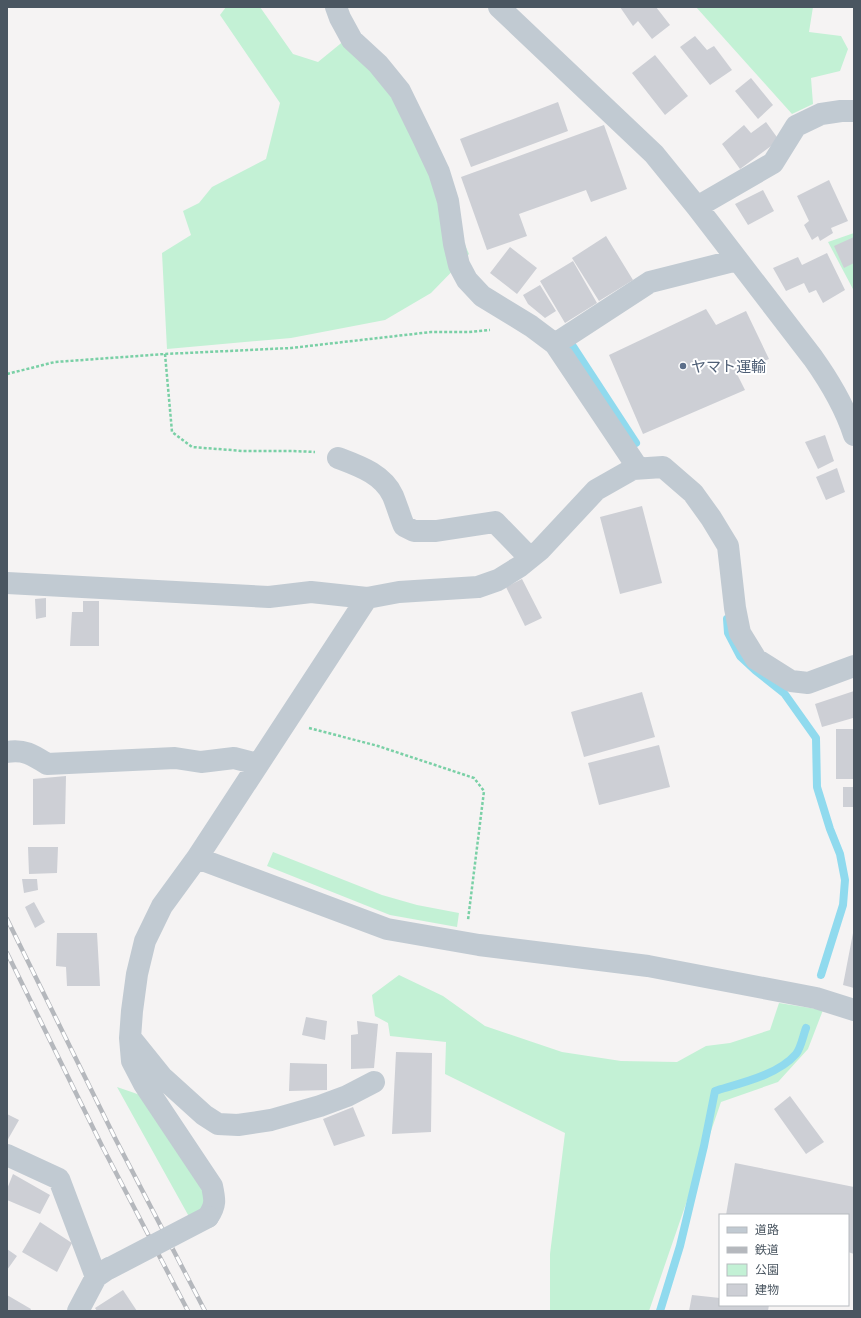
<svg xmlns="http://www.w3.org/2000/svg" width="861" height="1318" viewBox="0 0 861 1318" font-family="Mulish,'Noto Sans JP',sans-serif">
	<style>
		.green { fill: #c3f1d5 }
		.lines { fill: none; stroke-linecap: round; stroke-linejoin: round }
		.stream { stroke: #90daee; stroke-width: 8 }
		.building { fill: #cdcfd5 }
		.path { stroke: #7ad0a6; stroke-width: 2.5; stroke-dasharray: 3 2; stroke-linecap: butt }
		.minor { stroke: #c1cad2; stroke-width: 22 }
		.rail-casing { stroke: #b5b8bd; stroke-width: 4.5 }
		.rail { stroke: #fff; stroke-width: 3; stroke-dasharray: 9; stroke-linecap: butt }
		.minor-bridge { stroke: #c1cad2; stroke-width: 22 }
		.service-dot { fill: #5c6f8a; stroke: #fff; stroke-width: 1.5 }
		.labels { text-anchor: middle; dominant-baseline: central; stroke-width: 4; stroke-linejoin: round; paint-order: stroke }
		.service-label { font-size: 15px; fill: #4e5e75; stroke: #fff; text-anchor: start }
	</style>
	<rect width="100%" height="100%" fill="#f5f3f3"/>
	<path class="green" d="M226 7H260L293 54 318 62 345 40 375 65 433 172 469 254 431 293 385 320 291 338 167 349 162 253 191 235 183 211 199 203 212 187 266 159 280 103 220 15Z
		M696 7H813L809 32 841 36 848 49 840 71 811 78 813 104 792 114Z
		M854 233V291L828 242Z
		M273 852 382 895 417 905 459 913 457 927 390 915 267 866Z
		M399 975 443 996 485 1026 562 1052 621 1061 677 1062 706 1046 730 1043 770 1030 779 1003 823 1010 808 1049 778 1082 721 1102 649 1311H550V1254L565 1133 445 1074 446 1042 390 1036 388 1023 375 1016 372 995Z
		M117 1087 146 1097 208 1194 207 1214 192 1222Z"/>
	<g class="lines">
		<path class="stream" d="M572 345 636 443
			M727 619 728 633 740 656 755 670 784 693 816 738 817 787 830 829 840 854 845 880 843 905 821 975
			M660 1311 680 1246 704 1146 715 1091C741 1083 778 1075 796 1054 801 1048 803 1036 806 1028"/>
	</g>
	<path class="building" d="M620 7H656L670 25 652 39 638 21 633 26Z
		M695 36 707 50 714 46 732 70 710 85 680 47Z
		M655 55 688 96 665 115 632 73Z
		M751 78 773 105 758 119 735 91Z
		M558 102 568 131 471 167 460 139Z
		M766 122 779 140 740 169 722 144 744 125 751 133Z
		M604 125 627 189 591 202 586 190 519 214 527 236 487 250 461 177Z
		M829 180 848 221 831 228 833 233 820 241 818 236 812 240 804 225 809 221 797 196Z
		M763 190 774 211 748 225 735 204Z
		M606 236 633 280 599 301 572 258Z
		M854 237V263L844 268 834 246Z
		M510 247 537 268 517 294 490 273Z
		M827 253 845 290 823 303 816 290 809 293 804 283 786 291 773 268 798 257 802 265Z
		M573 261 597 303 565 323 540 281Z
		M540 285 556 311 545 318 528 304 523 295Z
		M706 309 716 325 746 311 769 359 736 372 745 390 643 434 609 355Z
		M825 435 834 461 818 469 805 442Z
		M837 468 845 492 826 500 816 477Z
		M642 506 662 583 620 594 600 517Z
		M522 579 542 618 525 626 506 587Z
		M46 598V617L36 619 35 599Z
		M83 601H99V646H70L72 612H83Z
		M854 691 853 718 822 727 815 704Z
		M642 692 655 737 584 757 571 712Z
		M836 729H854V779H836Z
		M659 745 670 787 599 805 588 763Z
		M66 776 65 824 33 825V779Z
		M843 787H854V807H843Z
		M28 847H58L57 873 29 874Z
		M22 879H37L38 890 24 893Z
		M34 902 45 922 35 928 25 907Z
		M57 933H97L100 986H67L66 967 56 966Z
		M853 933H854V988L843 985Z
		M306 1017 327 1021 325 1040 302 1035Z
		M357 1021 378 1024 374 1068 351 1069V1035L358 1034Z
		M396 1052 432 1053 431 1132 392 1134Z
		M290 1063 327 1064V1090L289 1091Z
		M790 1096 824 1142 806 1154 774 1109Z
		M353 1107 365 1136 334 1146 323 1119Z
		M7 1114 19 1120 7 1141Z
		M735 1163 854 1187V1254L848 1252V1215H726Z
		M13 1174 50 1195 40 1214 7 1200V1189Z
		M40 1222 72 1243 57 1272 22 1252Z
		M7 1249 17 1256 7 1270Z
		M123 1290 137 1311H97L95 1308Z
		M7 1295 31 1309 30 1311H7Z
		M692 1295 720 1298V1305H769L768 1311H689Z"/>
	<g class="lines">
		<path class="path" d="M165 354 172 432 192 447 243 451H293L315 452
			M7 374 55 362 165 354 291 348 431 332H469L490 330
			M309 728 378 746 474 778 484 791 468 920"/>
		<path class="minor" d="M336 7 340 18 352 40 378 64 400 91 423 138 439 172 448 201 454 244 459 265 467 280 482 296 531 326 555 344 638 468
			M499 7 654 154 697 207 813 358C830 382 845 407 854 435
			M697 207 773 163 796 126 821 114 841 111H854
			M555 344 650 282 737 260
			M338 458C359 466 383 474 393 496 397 506 400 516 404 526L414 531H436L495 522 530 558
			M7 583 269 597 311 592 367 598 399 592 478 587 498 580 519 567 540 550 596 490 633 469 663 467 693 493 711 518 728 546 735 608 740 633 756 659 791 681 808 683 854 666
			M7 752C24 749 33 755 47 764L175 758 201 762 234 758 258 764
			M197 858 387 929 479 945 648 966 816 998 854 1010
			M133 1041 162 1077 204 1115 218 1124 238 1125 271 1120 320 1106 347 1096 374 1082
			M7 1155 59 1179 96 1277
			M208 1217C216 1205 215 1200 212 1186L144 1084 132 1061 130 1038 132 1011 137 974 145 941 162 906 197 858 367 598
			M78 1311 96 1277 109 1268"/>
		<defs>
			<path id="rail" d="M7 919 116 1140 205 1311
				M7 953 102 1146 188 1311"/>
		</defs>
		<use href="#rail" class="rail-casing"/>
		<use href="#rail" class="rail"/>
		<path class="minor-bridge" d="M110 1268 208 1217"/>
	</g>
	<circle class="service-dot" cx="683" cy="366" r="4"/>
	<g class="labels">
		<g class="service-label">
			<text x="691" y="366">ヤマト運輸</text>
		</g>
	</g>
	<rect width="861" height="1318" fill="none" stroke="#4a5661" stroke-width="16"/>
	<rect x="719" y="1214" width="130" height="92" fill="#ffffff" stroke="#b7bbc0"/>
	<rect x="727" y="1227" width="20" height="6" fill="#c1cad2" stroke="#b7bbc0"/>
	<text x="755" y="1234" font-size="12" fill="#4a5661">道路</text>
	<rect x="727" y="1247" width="20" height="6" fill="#b5b8bd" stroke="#b7bbc0"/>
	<text x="755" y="1254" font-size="12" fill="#4a5661">鉄道</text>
	<rect x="727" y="1264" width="20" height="12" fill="#c3f1d5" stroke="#b7bbc0"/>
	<text x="755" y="1274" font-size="12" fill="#4a5661">公園</text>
	<rect x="727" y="1284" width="20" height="12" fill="#cdcfd5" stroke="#b7bbc0"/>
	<text x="755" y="1294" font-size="12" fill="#4a5661">建物</text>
</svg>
